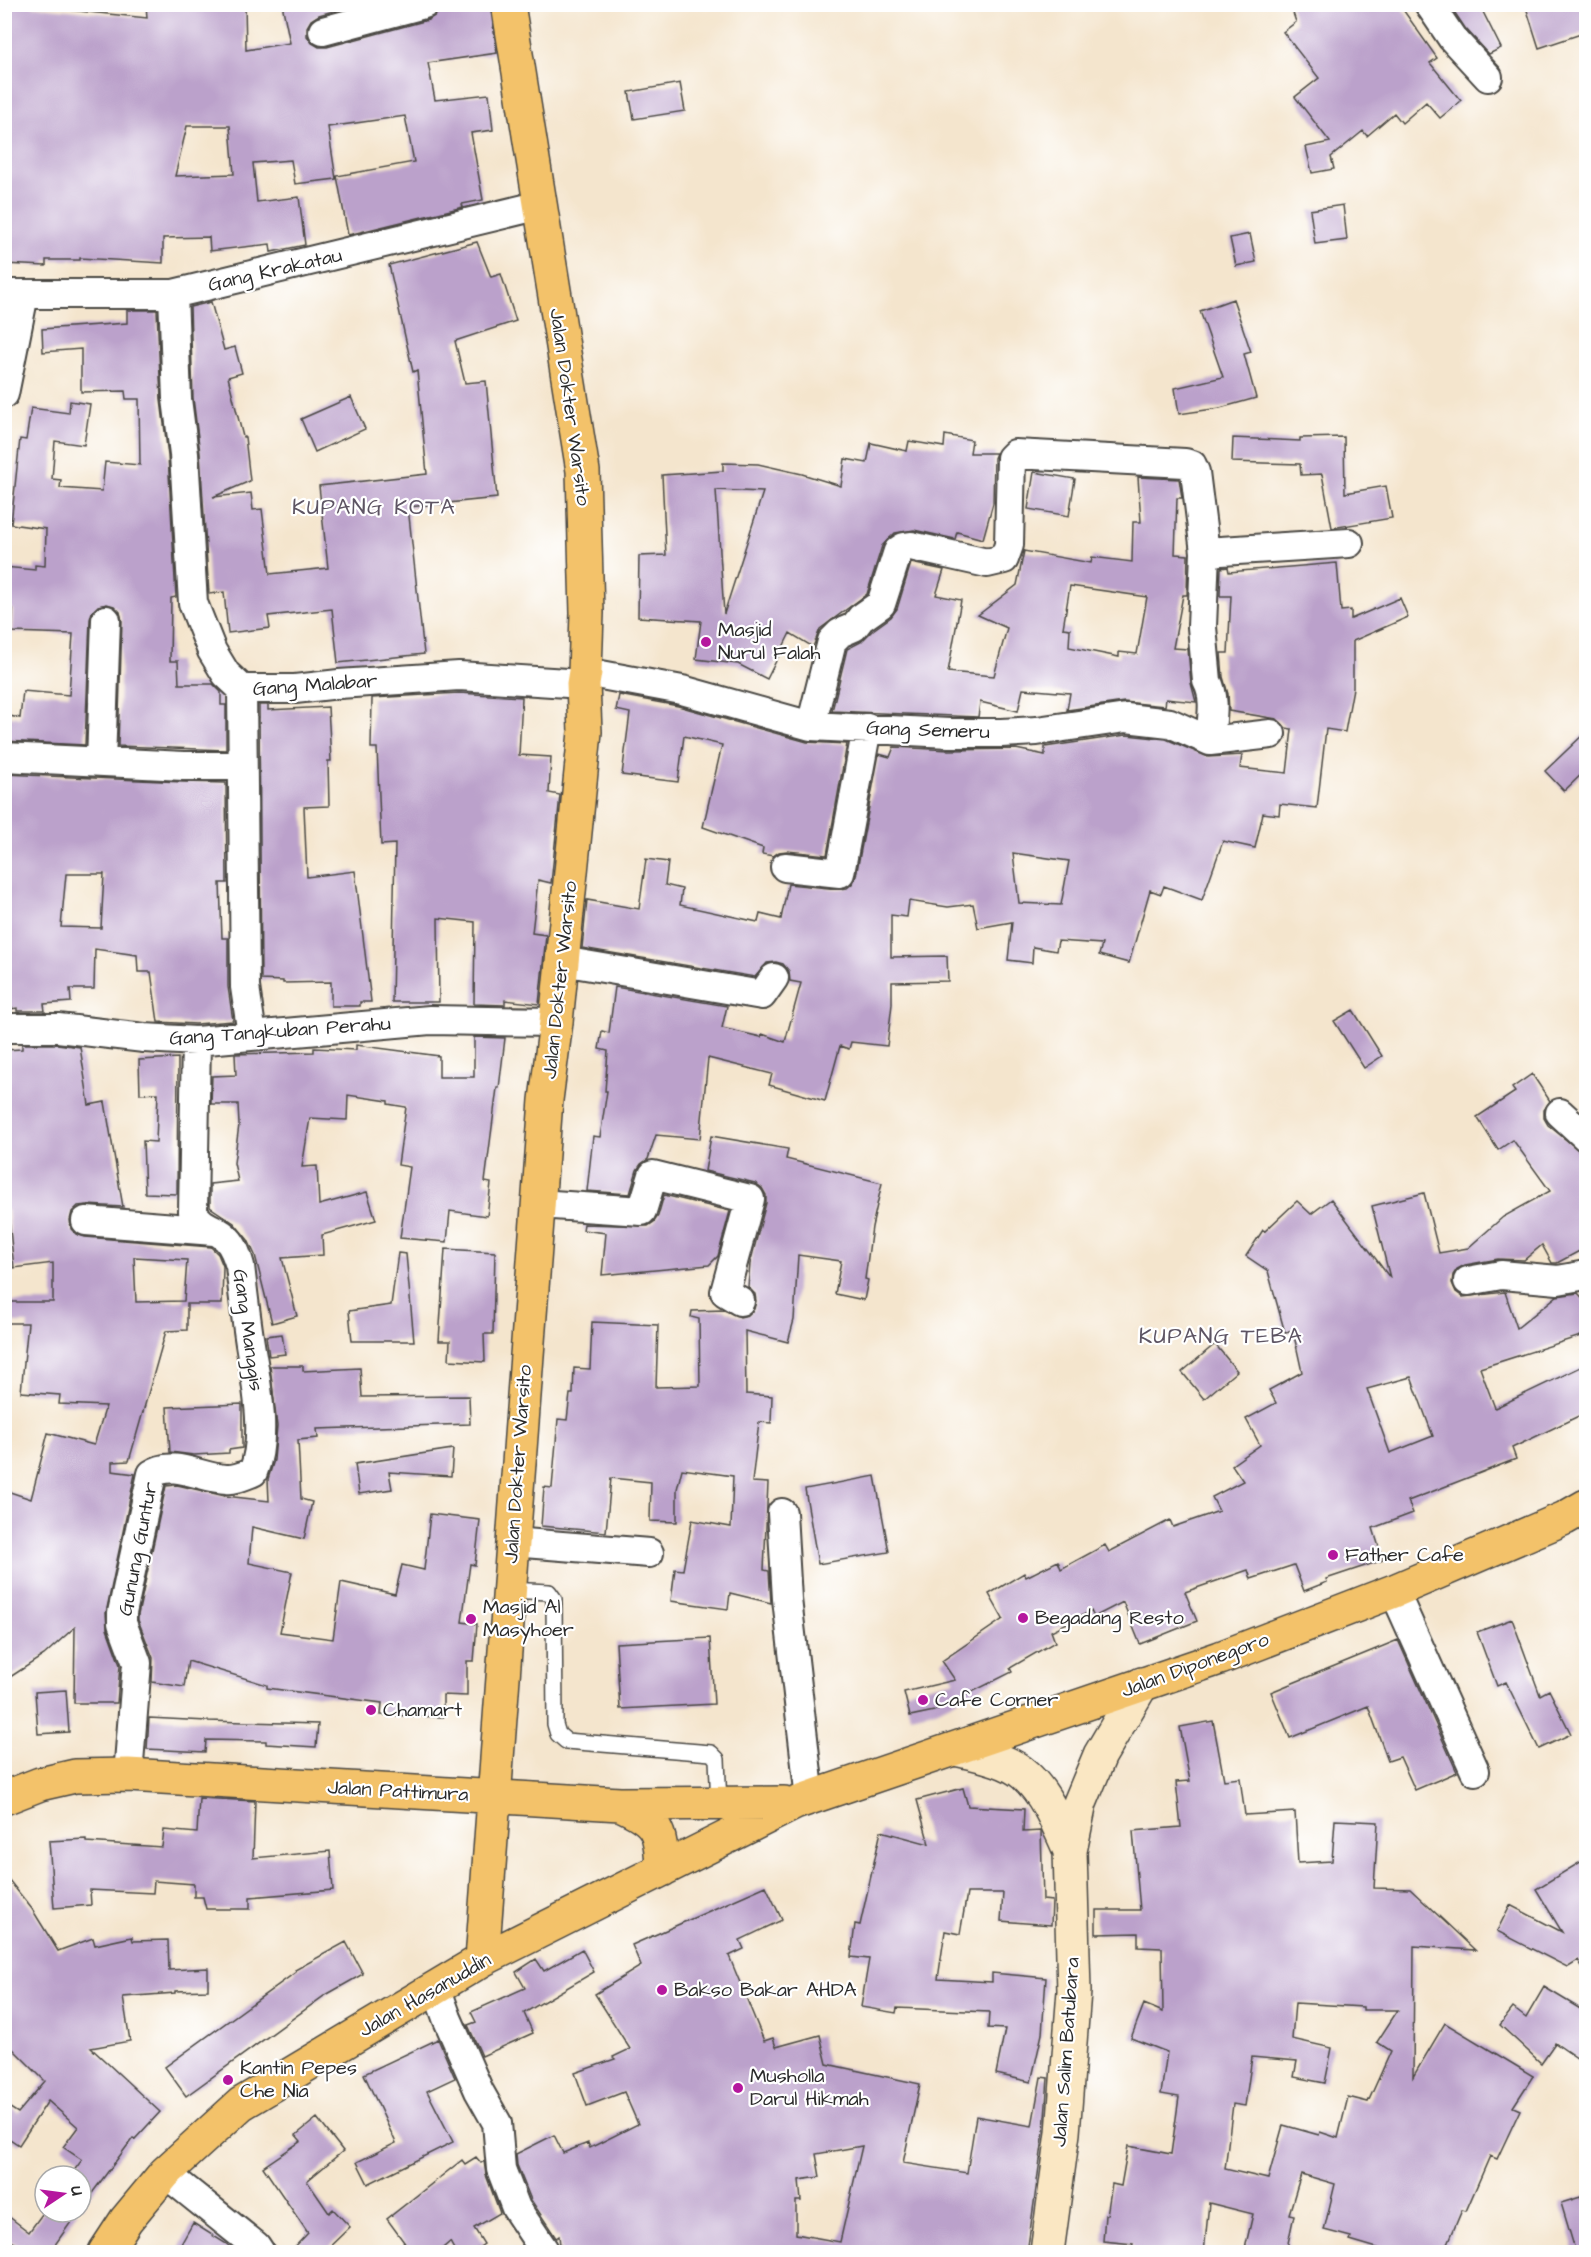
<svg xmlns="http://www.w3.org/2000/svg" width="1591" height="2257" viewBox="0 0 1591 2257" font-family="'Architects Daughter',sans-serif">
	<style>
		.building { fill: #bba1cb; fill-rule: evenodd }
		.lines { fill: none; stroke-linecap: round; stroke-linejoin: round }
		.lane-casing { stroke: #494743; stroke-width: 18 }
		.street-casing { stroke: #494743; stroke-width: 32 }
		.secondary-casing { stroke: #494743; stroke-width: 36 }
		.primary-casing { stroke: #494743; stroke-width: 36 }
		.lane { stroke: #fff; stroke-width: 15 }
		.street { stroke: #fff; stroke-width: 28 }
		.secondary { stroke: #fae7c3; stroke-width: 33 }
		.primary { stroke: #f3c26a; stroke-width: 33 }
		.poi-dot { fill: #b5179e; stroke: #fff; stroke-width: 2 }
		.labels { text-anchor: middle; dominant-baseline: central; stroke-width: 4.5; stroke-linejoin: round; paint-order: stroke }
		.street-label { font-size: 20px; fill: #2b2b2b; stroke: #fff }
		.poi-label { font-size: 20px; fill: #2b2b2b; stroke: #fff; text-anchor: start }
		.quarter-label { font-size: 22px; letter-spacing: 1.5px; fill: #5d5463; stroke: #fff }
	</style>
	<rect width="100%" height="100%" fill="#fff"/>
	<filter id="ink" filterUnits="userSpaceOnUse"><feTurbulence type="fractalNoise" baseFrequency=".0167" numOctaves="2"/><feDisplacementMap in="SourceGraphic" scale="12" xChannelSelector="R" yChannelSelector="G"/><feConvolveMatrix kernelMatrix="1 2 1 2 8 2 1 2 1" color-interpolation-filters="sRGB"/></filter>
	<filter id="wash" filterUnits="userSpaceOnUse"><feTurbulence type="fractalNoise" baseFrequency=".008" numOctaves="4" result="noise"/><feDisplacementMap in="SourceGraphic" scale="24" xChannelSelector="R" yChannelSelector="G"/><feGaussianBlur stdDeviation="1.35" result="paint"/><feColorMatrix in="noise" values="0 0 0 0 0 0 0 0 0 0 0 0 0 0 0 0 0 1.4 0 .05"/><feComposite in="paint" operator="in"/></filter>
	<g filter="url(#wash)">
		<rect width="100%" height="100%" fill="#f4e5cd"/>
		<g id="blocks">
			<path class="building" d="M4 4H31L30 6 147 18 146 4H245L246 50 290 43 282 4H358L319 15 311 20 307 27V36L312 43 319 47H327L428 20 436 15 440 4H490L497 53 428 63 435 100 489 94 493 130 471 133 483 200 462 204 463 207 348 235 337 176 414 162 405 116 328 127 336 179 295 184 291 160 253 163 257 202 299 197 305 245 271 252 270 244 210 251 209 237 163 238V263L80 258V260H46V266L4 264 8 158H4ZM187 126H230L234 174 175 176Z
				M1290 4H1399L1437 58 1430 63 1461 101 1440 118 1426 102 1402 123 1394 113 1367 136 1363 131 1331 157 1334 169 1312 173 1306 147 1330 142 1295 97 1319 78 1283 32 1296 22Z
				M1449 4H1479L1501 48 1489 54 1465 28Z
				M1525 4H1584L1587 13V32L1539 48Z
				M680 83 685 111 634 119 629 92Z
				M1343 205 1347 240 1315 244 1310 210Z
				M1250 234 1256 262 1236 266 1230 238Z
				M477 242 491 277 501 274 516 321 455 341 465 383 486 381 497 498 408 507 424 654 338 663 332 609 268 616 270 628 228 633 224 592 209 594 200 453 193 398 190 307 211 302 224 350 235 347 242 373 228 377 243 437H245L250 481 213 497 251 493 253 510 262 509 270 574 328 568 319 486 427 474 417 370 413 372 389 265Z
				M1233 299 1251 352 1244 354 1256 398 1220 408 1179 414 1175 388 1223 377 1200 311Z
				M127 310H157L161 400 168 456 176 597 171 598 170 661H178L179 684H213L221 692V705H226V750L118 746 122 621 120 612 114 606 107 604 98 606 92 612 90 619 85 745 4 741V715L20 718 23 691 69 695 73 634 12 632 13 609 4 608V567L35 570V565L45 566 46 529 11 524 20 439 26 440 31 408 69 413 70 401 90 404 84 445 55 441 52 479 61 480 60 488 102 491 105 462 140 465 139 399H126L125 391 81 392V349L43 352 42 329 127 323Z
				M351 397 365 429 315 452 301 419Z
				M945 435 972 440 970 453H996L994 458 993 503 983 539 957 532 955 539 914 530 895 533 882 546 867 594 820 629 813 647 790 633 767 679 738 664 696 659 701 621 638 617 639 556 666 555 662 475 723 471V463L758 464 802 474 841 486 845 459 867 463 871 443 907 451 909 441 944 447ZM716 490 763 492 724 614Z
				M1344 437 1345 493 1386 486 1392 518 1332 528 1322 474 1301 475 1300 464 1232 462 1233 438 1300 441V438Z
				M1034 472 1075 479 1069 516 1028 509Z
				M1138 477 1179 479 1182 498H1177L1175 554 1188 555 1187 595H1183L1173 648 1188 649 1191 683 1196 702 1166 699 1165 706 1124 702 1067 710 1070 693 1023 689 1018 711 980 702 978 717 832 711 847 649 861 642 873 630 891 617 897 609 911 563 944 570 936 595 961 600 948 672 994 676 1007 628 978 615 1017 585 1024 551 1091 563 1092 557 1132 562 1133 522H1141ZM1070 586 1147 597 1137 654 1119 652V657L1069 647 1070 629 1063 628Z
				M1337 563 1341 611 1351 610V619L1400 598 1408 617 1353 641V688L1345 732 1326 729 1317 808 1280 804 1279 815 1263 813 1255 848 1223 841 1202 900 1164 886 1161 894 1150 890 1129 963 1099 955 1102 944 1058 941 1056 951 1033 947 1032 963 1008 960 1012 922 978 928 973 904 948 907 909 901 907 917 891 915V957L947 956 948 981 892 982V1004L887 1046 851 1042 849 1049 840 1046 825 1101 769 1085 772 1074 708 1058 700 1139 656 1135 648 1159 641 1164 637 1170 630 1194 587 1191 593 1136 600 1137 607 1091H605L608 1051 599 1049 602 1031 609 1033 615 987 727 1006 722 1028 761 1037 762 1034 785 1042 801 983 790 981 789 971 783 964 776 962 767 963 755 977 582 948 587 900 639 909 646 859 668 862 665 885 682 889 680 905 758 922 760 914 781 919 788 884 838 889 847 888 853 883 856 876 879 754 890 757 894 747 949 750 1016 749 1045 755V747L1126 735 1166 739 1208 757 1242 755 1240 768 1287 773 1292 729 1286 728 1277 719 1229 711 1228 694 1223 677 1221 653H1228L1231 596H1220L1221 568 1228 567 1229 572ZM1013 853 1069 861 1061 905 1019 903Z
				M459 693 522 697 519 755 551 757 549 793 560 795 551 883 538 880 532 933 546 935 539 1004 505 1000V1005L474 1004 475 922 438 918 439 1002H392L395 844 381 845 377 748H371L372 698Z
				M619 695 678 706 807 742 847 744 827 855 787 851 779 852 773 856 762 854 763 848 703 827 722 745 684 736 678 782 622 775 630 713 616 710Z
				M259 705H268V710L328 707 331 761H328L329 806 304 807 307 877 355 871 371 1002H360V1006H331V982L283 983V981L261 980Z
				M1587 731V769L1564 791 1545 771Z
				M4 774 183 782 226 783 227 883H220L222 938H228V987L233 1021 196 1024 158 1022 151 972H138L137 955 95 949 94 989H70L71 1002 44 1004 45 1011H17V1008L4 1010ZM66 874H104L101 928 61 927Z
				M1353 1010 1382 1056 1364 1068 1334 1021Z
				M474 1037 505 1038 499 1088H497L485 1182 491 1183 487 1216 450 1211 447 1242 400 1238 410 1167 398 1165 406 1107 388 1104V1101L348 1095 347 1120 310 1118 302 1167 317 1166 319 1205 367 1192 376 1220 322 1235 323 1255 282 1258 297 1316 272 1323 255 1255 248 1240 234 1223 210 1207V1184L238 1181 234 1163 239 1125 238 1104H211L212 1076 236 1075 235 1054 314 1052V1048L356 1050V1045L439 1056V1077H474Z
				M22 1044H57L80 1047 89 1105 105 1102 123 1207 87 1205 78 1206 72 1212 70 1220 71 1229 76 1234 85 1237 211 1247 218 1254 223 1266 222 1304H187V1330L166 1331 129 1461 112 1462V1471L135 1474 106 1613 107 1629 120 1665 117 1703H74L75 1627 44 1655 4 1681V1490L31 1499 48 1433 94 1445 106 1406 59 1404 60 1395 21 1392 28 1323H4V1302H53V1263L14 1268 8 1210H4V1050L22 1049ZM134 1257 187 1260 184 1301 136 1302Z
				M178 1058 177 1194 145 1193 143 1141 156 1142 158 1093 140 1094 139 1060Z
				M1532 1074 1550 1101 1544 1110V1118L1548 1125 1581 1152 1587 1160V1247L1557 1263H1552L1542 1245 1524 1260 1498 1259 1465 1265 1457 1269 1453 1275 1452 1283 1456 1292 1463 1297 1505 1292 1517 1328 1557 1296 1578 1293 1587 1303V1334L1480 1368 1495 1408 1587 1364V1412L1512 1448 1516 1459 1408 1501 1413 1513 1373 1528 1383 1560 1326 1579 1327 1582 1304 1591 1294 1565 1251 1579 1248 1570 1185 1592 1197 1621 1140 1644 1123 1602 1094 1617 1091 1611 1051 1631 1055 1642 1010 1668 1012 1672 934 1711 910 1716 904 1692 955 1680 942 1661 1003 1619 989 1594 1024 1573 1026 1577 1058 1561 1061 1569 1105 1545 1109 1552 1170 1520 1173 1527 1219 1511 1212 1497 1243 1481 1232 1465 1260 1445 1246 1419 1276 1403 1269 1390 1302 1372 1293 1331 1285 1333 1268 1271 1246 1256 1263 1230 1265 1231 1297 1201 1311 1214 1331 1199 1390 1278 1372 1206 1424 1193 1439 1253 1468 1248 1503 1217 1550 1191 1513 1140 1498 1150 1477 1117 1515 1092 1512 1088ZM1411 1377 1433 1436 1390 1453 1367 1389Z
				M711 1136 788 1149 786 1159 882 1183 872 1227 865 1279 868 1280 864 1300 835 1294 841 1261 798 1255 794 1320 788 1342 745 1331 746 1394 772 1396 771 1423 759 1422 752 1482 768 1483 764 1570 769 1571 771 1603 730 1593 728 1609 671 1601 675 1569 683 1570 692 1520 731 1527 733 1476 682 1469 677 1489V1522L650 1521 651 1482 611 1478 606 1532 541 1526 544 1487 552 1488 558 1419 567 1420 570 1394H573L574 1368 590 1369 592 1322 658 1325 656 1387 700 1386 699 1319 691 1317 692 1311 724 1310 740 1317 748 1315 754 1309 756 1301 755 1294 748 1287 750 1264 766 1203V1195L762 1188 755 1183 705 1171Z
				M664 1195 730 1211 718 1256 709 1265 602 1275 606 1233 583 1230 584 1224 648 1226 654 1222 658 1216Z
				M445 1249 495 1252 493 1334H484L485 1362 449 1360 450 1341H439Z
				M398 1253 406 1254 414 1341H352L349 1311 391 1305Z
				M282 1334 285 1354 269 1356 266 1336Z
				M1215 1344 1237 1371 1204 1399 1182 1372Z
				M270 1366H303V1371L360 1368 362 1397 469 1396 470 1424 317 1429 318 1438 298 1440 301 1499 312 1502 304 1539 252 1527 249 1563 292 1572 280 1632 333 1639 341 1582 395 1594 402 1565 424 1570 430 1514 480 1520 475 1565 470 1564 462 1622 477 1624 474 1661H467V1696L443 1695V1717L381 1715 382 1703 267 1688V1685L188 1661 184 1687 152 1682 153 1658 138 1620V1615L166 1486 177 1485 225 1496 269 1501 268 1479 274 1460 277 1426Z
				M242 1404V1448L229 1450V1453L194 1455 170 1452 167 1407Z
				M453 1449 451 1476 389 1472 392 1489 359 1494 355 1464Z
				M875 1476 889 1552 818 1564 805 1489Z
				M1512 1619 1540 1695 1549 1690 1571 1734 1539 1749 1506 1682 1497 1686 1477 1632Z
				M710 1638 714 1704 620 1709 616 1643Z
				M1398 1640 1457 1772 1415 1790 1400 1757 1388 1761 1368 1706 1290 1738 1271 1692Z
				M66 1690 69 1732 38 1734 35 1692Z
				M149 1718 207 1721 318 1724 316 1747 266 1744V1741L206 1740 205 1752 147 1749Z
				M1213 1721 1224 1780 1240 1778 1245 1815 1295 1812 1298 1863 1332 1861 1335 1820 1378 1822 1374 1888 1410 1889 1475 1950 1414 1946 1413 2077 1445 2023 1533 2076 1513 2107 1520 2110 1497 2159 1490 2156 1466 2211 1462 2210 1444 2253H1394L1350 2240 1351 2237 1324 2230 1335 2184 1301 2174 1289 2214 1294 2215 1286 2253H1244L1253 2214 1209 2203 1204 2253H1131L1133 2244 1103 2241 1105 2215H1107L1112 2184 1121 2186 1128 2146 1171 2154 1179 2097 1161 2094 1167 2052 1131 2038 1144 2004 1163 2012 1162 1948 1138 1947V1933L1096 1934V1910H1140L1133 1831 1181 1827 1176 1782 1190 1781 1180 1727ZM1295 2003 1363 2007V2010H1398L1377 2042 1391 2051 1368 2102 1348 2097 1338 2138 1320 2132 1319 2135 1283 2125 1268 2179 1225 2169 1233 2104 1245 2106 1252 2057 1297 2061 1294 2077 1325 2083 1332 2048 1292 2039Z
				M963 1788 968 1806 1024 1809 1023 1832 1041 1831 1043 1900 1052 1901 1051 1925 1001 1921 1003 1893H967L960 1934 945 1931 938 1979 992 1982V1973L1046 1978 1042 2034 1031 2082 996 2074 1005 2029 988 2028 989 2012 897 2008 896 2013 861 2007 869 1959 851 1957 855 1924 860 1925 881 1831 929 1844 917 1800Z
				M199 1798 255 1801 253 1858 330 1851 333 1890 250 1897V1909H206L203 1897H194V1884L154 1881 153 1893 90 1890 91 1905 54 1908 49 1841 86 1839V1842L162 1847 164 1830 197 1833Z
				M1587 1858V1974L1578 1960 1567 1967 1497 1931 1510 1905 1562 1932 1536 1889Z
				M4 1874 32 1909 58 1951 93 1938 95 1945 132 1937 133 1941 168 1940 169 1970 208 1968V1990L175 1991V1993L123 1997 130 2041 91 2048 160 2112 135 2139 133 2138 81 2208V2176H70L82 2160 63 2147 78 2127 48 2101 19 2145 4 2135V2104L18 2113 45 2081 4 2040Z
				M766 1886 782 1920 740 1940 744 1949 729 1956 764 2041 773 2038 776 2047 820 2035 827 2064 920 2084 903 2163 967 2173 976 2116 1032 2126 1041 2077 1048 2078 1044 2131 1027 2253H561L559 2236 556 2238 531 2200 517 2165 516 2154 554 2135 563 2153 588 2143 590 2148 638 2124 624 2092 587 2106 575 2073 615 2059 613 2057 630 2049 595 1994 641 1966 632 1945ZM862 2146 840 2242 796 2234V2201H801L799 2180 820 2177 816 2154Z
				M346 1942 363 1974 324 1996 186 2096 165 2067 296 1972 295 1970Z
				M582 1949 594 1972 524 2013 533 2033 482 2056 468 2025 476 2022 471 2012 525 1988 516 1972 536 1959 544 1971Z
				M1544 1987 1587 2013V2065L1555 2043 1541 2063 1500 2025 1513 2008 1526 2018Z
				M438 2039 455 2078 427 2091 453 2142 368 2184 357 2162 396 2143 364 2074Z
				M317 2118 343 2151 307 2181 329 2213 333 2209 350 2227 323 2253H289L308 2233 263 2167 301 2141 296 2135Z
				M476 2157 481 2163 484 2161 486 2175 500 2213 474 2228 484 2244 471 2253H456L450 2242 437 2253H412L387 2219 462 2160 465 2164Z
				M1587 2195V2253H1576L1561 2203Z
				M45 2210V2212H78L52 2249 58 2253H36L4 2238V2213L29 2232Z
				M193 2223 225 2243 238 2253H176Z"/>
		</g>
	</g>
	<g filter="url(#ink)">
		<use href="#blocks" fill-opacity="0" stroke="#494743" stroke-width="1.5"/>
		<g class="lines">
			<defs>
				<path id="lane" d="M508 1590 549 1592 554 1599 555 1724 558 1734 566 1741 711 1753 717 1759 719 1805"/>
				<path id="street" d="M1429 4 1452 38 1488 77
					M323 31 424 4
					M4 294H173L541 205
					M173 294 177 399 184 454 193 603 212 651 226 674 242 689H295L339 684 459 676 583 684
					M4 394 24 294
					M1205 552 1349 543
					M585 672 682 690 811 726 949 733H1001L1037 731 1126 718 1170 723 1210 741 1271 734
					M242 689 245 987 252 1035
					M811 726 832 641 840 633 854 627 861 618 881 604 898 551 904 547 911 546 987 563 1004 559 1009 545 1011 458 1015 454 1185 463 1192 465 1195 472 1205 552 1202 627 1207 681C1217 699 1211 722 1210 741
					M4 757 184 766H230L242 763
					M101 762 106 620
					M785 867 840 873 867 728
					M562 961 762 995 774 978
					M4 1028H58L144 1038 196 1041 430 1020 556 1022
					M1560 1113 1586 1137
					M538 1204 642 1211 653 1175 750 1199 725 1292 740 1301
					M86 1221 214 1231
					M1468 1281 1501 1275 1558 1280 1586 1275
					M782 1513 787 1599 810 1799
					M512 1542 649 1553
					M1394 1591 1475 1771
					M128 1775 137 1663 122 1623V1613L152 1474C173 1459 203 1479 226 1479 235 1480 245 1475 253 1472 268 1437 256 1381 250 1344 246 1318 243 1292 240 1266 237 1256 234 1246 227 1239 216 1227 202 1229 193 1212L196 1041
					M436 1987 447 2018 479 2091 497 2123 501 2169 516 2208 544 2250V2252
					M165 2173 256 2246 260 2252"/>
				<path id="secondary" d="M955 1749C976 1754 1008 1759 1025 1775 1047 1795 1058 1824 1070 1851
					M1047 2252 1063 2133 1074 1991 1070 1851 1080 1803 1100 1755 1142 1684"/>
				<path id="primary" d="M4 1798 40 1784 75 1776 128 1775 620 1804 784 1803
					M620 1804C657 1821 661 1828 662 1870
					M482 1960 546 1100 556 1022 585 732 583 684 585 672 587 613 583 471 508 4
					M105 2252 126 2220 165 2173 241 2104 482 1960 795 1803 1220 1658 1394 1591 1565 1518 1586 1506"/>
			</defs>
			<use href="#lane" class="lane-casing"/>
			<use href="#street" class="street-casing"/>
			<use href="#secondary" class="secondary-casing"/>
			<use href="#primary" class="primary-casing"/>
			<use href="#lane" class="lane"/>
			<use href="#street" class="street"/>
			<use href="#secondary" class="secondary"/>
			<use href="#primary" class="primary"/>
		</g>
	</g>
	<g class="poi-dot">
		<circle cx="706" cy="642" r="6"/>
		<circle cx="1333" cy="1555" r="6"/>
		<circle cx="1023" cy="1618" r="6"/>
		<circle cx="471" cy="1619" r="6"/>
		<circle cx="923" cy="1700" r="6"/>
		<circle cx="371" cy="1710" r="6"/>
		<circle cx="662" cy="1990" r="6"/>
		<circle cx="228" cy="2080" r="6"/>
		<circle cx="738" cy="2088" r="6"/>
	</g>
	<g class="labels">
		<g class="street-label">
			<text transform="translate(275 270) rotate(-13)">Gang Krakatau</text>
			<text transform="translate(570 407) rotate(82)">Jalan Dokter Warsito</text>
			<text transform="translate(315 685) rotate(-4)">Gang Malabar</text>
			<text transform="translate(928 730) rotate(2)">Gang Semeru</text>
			<text transform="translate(560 980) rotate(-84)">Jalan Dokter Warsito</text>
			<text transform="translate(280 1031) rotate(-4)">Gang Tangkuban Perahu</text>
			<text transform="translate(248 1330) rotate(82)">Gang Manggis</text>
			<text transform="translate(518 1464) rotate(-86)">Jalan Dokter Warsito</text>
			<text transform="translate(138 1549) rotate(-79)">Gunung Guntur</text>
			<text transform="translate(1195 1665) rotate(-20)">Jalan Diponegoro</text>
			<text transform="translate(398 1791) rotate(3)">Jalan Pattimura</text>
			<text transform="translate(425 1995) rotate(-30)">Jalan Hasanuddin</text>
			<text transform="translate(1066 2052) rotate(-86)">Jalan Salim Batubara</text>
		</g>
		<g class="poi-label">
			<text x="718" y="630">Masjid<tspan x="718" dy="23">Nurul Falah</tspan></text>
			<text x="1345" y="1555">Father Cafe</text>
			<text x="483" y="1607">Masjid Al<tspan x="483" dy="23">Masyhoer</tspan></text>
			<text x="1035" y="1618">Begadang Resto</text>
			<text x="935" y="1700">Cafe Corner</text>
			<text x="383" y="1710">Chamart</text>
			<text x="674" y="1990">Bakso Bakar AHDA</text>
			<text x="240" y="2068">Kantin Pepes<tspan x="240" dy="23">Che Nia</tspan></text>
			<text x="750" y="2076">Musholla<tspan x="750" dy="23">Darul Hikmah</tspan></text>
		</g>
		<g class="quarter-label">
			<text x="374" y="507">KUPANG KOTA</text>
			<text x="1221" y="1336">KUPANG TEBA</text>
		</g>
	</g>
	<rect width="1591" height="2257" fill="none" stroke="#fff" stroke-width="24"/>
	<g transform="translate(63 2194) rotate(77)"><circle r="28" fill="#ffffff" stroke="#aaaaaa" stroke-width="1.5"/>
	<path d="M0-4.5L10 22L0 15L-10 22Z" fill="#b5179e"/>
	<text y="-9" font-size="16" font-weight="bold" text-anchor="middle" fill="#2b2b2b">U</text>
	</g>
</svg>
